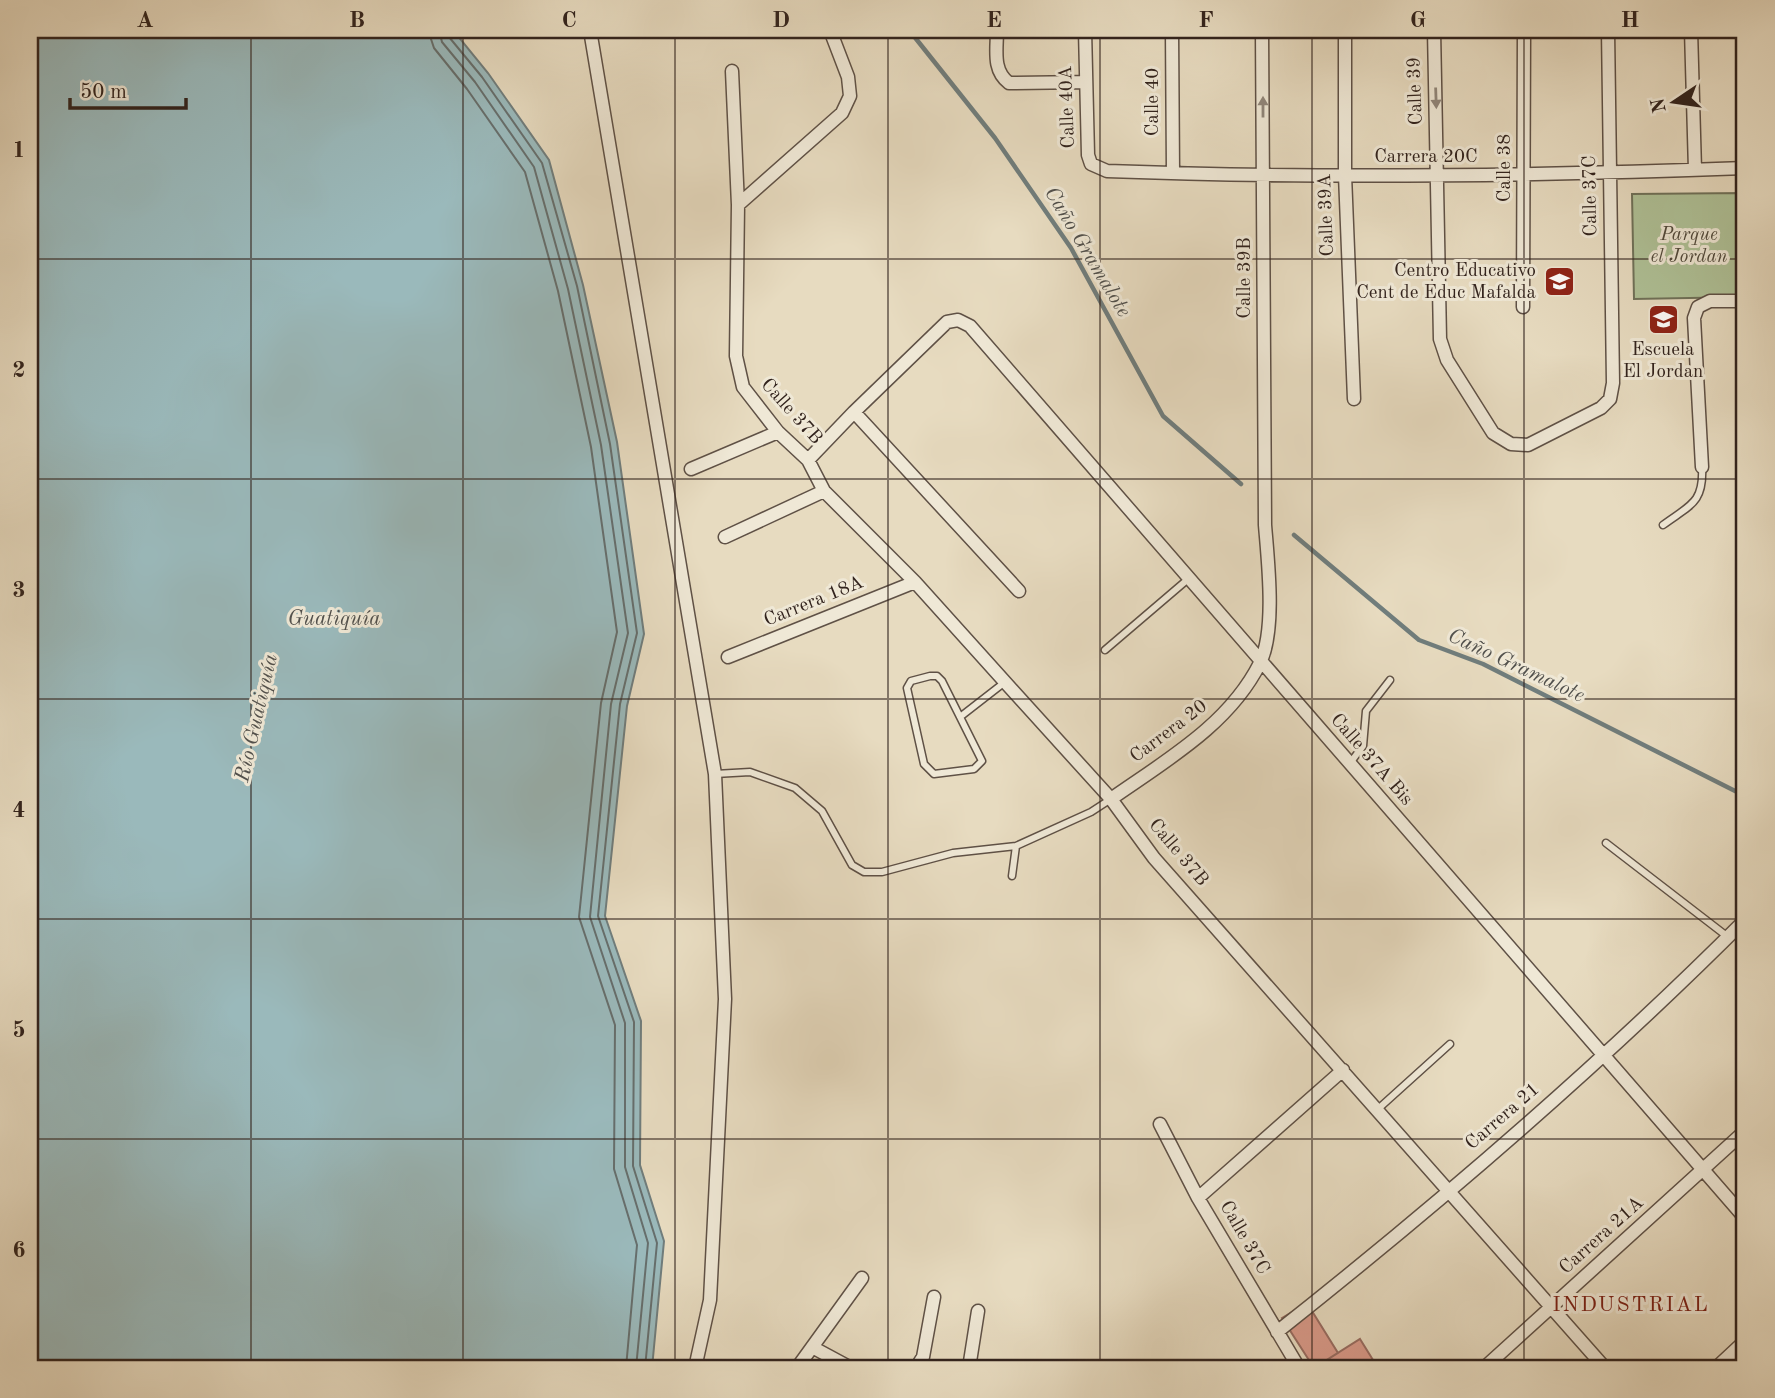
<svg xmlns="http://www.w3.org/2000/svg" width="1775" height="1398" viewBox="0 0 1775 1398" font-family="'Old Standard TT',serif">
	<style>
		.green { fill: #afc197; stroke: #70725a; stroke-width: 2 }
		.water { fill: #9ab9bb; stroke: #707d7c; stroke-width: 2 }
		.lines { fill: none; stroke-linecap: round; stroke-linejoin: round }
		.shore { stroke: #666e6c; stroke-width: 2 }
		.stream { stroke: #707d7c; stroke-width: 4.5 }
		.building { fill: #d99a8a; stroke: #986c61; stroke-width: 2 }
		.service-casing { stroke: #5f5146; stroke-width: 9 }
		.minor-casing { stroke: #5f5146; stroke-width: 15 }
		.service { stroke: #efe8d6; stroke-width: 6 }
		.minor { stroke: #efe8d6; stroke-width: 12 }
		.oneway { fill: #90867a }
		.grid { fill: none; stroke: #32231d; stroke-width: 2; stroke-opacity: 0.55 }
		.labels { text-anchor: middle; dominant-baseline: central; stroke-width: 6; stroke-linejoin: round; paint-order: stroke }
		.street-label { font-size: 19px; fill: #32231d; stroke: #efe8d6 }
		.park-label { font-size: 19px; font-style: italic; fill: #514a3c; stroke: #efe8d6 }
		.poi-label { font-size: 19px; fill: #32231d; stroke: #efe8d6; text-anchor: end }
		.water-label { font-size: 21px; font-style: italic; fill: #51504c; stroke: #efe8d6 }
		.neighbourhood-label { font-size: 21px; letter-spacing: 2px; fill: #7a1f14; stroke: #efe8d6 }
		.neatline { fill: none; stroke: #32231d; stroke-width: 2.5 }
		.grid-label { font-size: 23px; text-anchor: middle; font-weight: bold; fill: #32231d }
	</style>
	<rect width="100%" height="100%" fill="#e7dbc0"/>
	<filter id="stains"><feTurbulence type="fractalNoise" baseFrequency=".00286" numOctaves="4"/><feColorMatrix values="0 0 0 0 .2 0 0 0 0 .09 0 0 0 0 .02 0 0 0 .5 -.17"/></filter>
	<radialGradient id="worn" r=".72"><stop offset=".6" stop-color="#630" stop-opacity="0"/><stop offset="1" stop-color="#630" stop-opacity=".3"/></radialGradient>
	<path class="green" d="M1745 193V297L1634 299 1632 194Z"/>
	<path class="water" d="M30 30H453L488 73 549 160 583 285 617 442 644 634 627 706 605 916 641 1021 640 1165 664 1241 652 1368H30Z"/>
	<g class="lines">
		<path class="shore" d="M428 30 434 48 467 89 525 172 558 291 591 447 617 632 601 703 579 917 615 1025 614 1169 637 1245 626 1368
			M439 30 442 42 475 82 534 167 568 289 601 445 628 633 611 704 590 917 625 1023V1167L648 1243 636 1368
			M448 30 449 37 482 77 542 163 577 286 610 444 637 633 620 704 598 916 634 1022 633 1166 657 1243 645 1368"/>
		<path class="stream" d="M909 30 995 138 1071 248 1163 416 1241 484
			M1294 535 1419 640 1483 664 1745 796"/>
	</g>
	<path class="building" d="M1307 1303 1338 1353 1314 1368 1282 1318Z
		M1360 1339 1378 1368H1314Z"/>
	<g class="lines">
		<defs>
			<path id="service" d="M1663 525C1690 505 1704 503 1702 467
				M1105 650 1187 580
				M930 676H937L942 681 982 761 974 769 934 774 924 764 907 688 911 681Z
				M960 717 1005 682
				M1350 763 1363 746 1366 711 1390 680
				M715 774 750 772 795 788 822 811 852 865 864 872H882L953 853 1016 846 1091 812 1111 799
				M1606 843 1728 937
				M1012 876 1016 846
				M1378 1109 1450 1044"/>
			<path id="minor" d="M590 30 715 774 725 999 710 1300 695 1368
				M997 30C997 50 992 70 1009 83L1086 82
				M1085 30 1088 155 1091 164 1107 171C1320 179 1533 176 1745 168
				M1172 30 1173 173
				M1345 30V175L1354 399
				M1434 30 1440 339 1447 360 1493 433 1511 444 1528 445 1601 408 1610 399 1613 383 1608 30
				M1691 30 1695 170
				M732 71 738 205 736 356 743 387 778 432 808 460 824 491 915 582 1005 682 1111 799 1154 858 1605 1368
				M738 205 842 113 850 96 848 77 830 30
				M1523 307 1524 30
				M854 412 947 322 958 320 970 326 1745 1218
				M808 460 854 412 1019 591
				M1702 467 1694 318 1698 307 1710 301H1745
				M691 469 778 432
				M725 537 824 491
				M728 657 915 582
				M1111 799C1165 761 1229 725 1260 663 1276 630 1268 562 1265 525L1262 30
				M1160 1124 1198 1198 1299 1368
				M1198 1198 1343 1070
				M1277 1332C1440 1203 1598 1067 1745 920
				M812 1347 851 1368
				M797 1368 862 1278
				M916 1368 923 1357 934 1297
				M969 1368 978 1311
				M1484 1368 1745 1131
				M1716 1368 1745 1341"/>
		</defs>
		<use href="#service" class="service-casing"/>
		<use href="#minor" class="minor-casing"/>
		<use href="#service" class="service"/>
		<use href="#minor" class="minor"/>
	</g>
	<defs><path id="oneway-solid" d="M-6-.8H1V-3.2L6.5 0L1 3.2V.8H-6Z" transform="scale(1.75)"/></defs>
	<g class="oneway">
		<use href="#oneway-solid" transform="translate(1436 98) rotate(88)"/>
		<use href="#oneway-solid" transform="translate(1263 107) rotate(-90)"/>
	</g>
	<path class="grid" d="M251 30V1368M463 30V1368M675 30V1368M888 30V1368M1100 30V1368M1312 30V1368M1524 30V1368M30 259H1745M30 479H1745M30 699H1745M30 919H1745M30 1139H1745"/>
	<defs>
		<symbol id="school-square" viewBox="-11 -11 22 22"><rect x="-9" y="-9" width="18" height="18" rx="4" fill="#8f2418" stroke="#efe8d6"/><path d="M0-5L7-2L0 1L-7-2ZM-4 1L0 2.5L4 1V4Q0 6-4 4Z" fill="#fff"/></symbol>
	</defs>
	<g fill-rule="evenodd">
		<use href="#school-square" x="1542" y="264" width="35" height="35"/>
		<use href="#school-square" x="1646" y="302" width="35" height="35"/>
	</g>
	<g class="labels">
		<g class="street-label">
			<text transform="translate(1416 91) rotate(-92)">Calle 39</text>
			<text transform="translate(1153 102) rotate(-90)">Calle 40</text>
			<text transform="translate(1068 107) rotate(-92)">Calle 40A</text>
			<text x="1426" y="157">Carrera 20C</text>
			<text transform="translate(1505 168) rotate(-90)">Calle 38</text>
			<text transform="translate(1591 196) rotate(-91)">Calle 37C</text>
			<text transform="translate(1327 215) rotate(-92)">Calle 39A</text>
			<text transform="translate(1245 278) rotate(-90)">Calle 39B</text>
			<text transform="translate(791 412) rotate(48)">Calle 37B</text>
			<text transform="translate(814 602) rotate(-22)">Carrera 18A</text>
			<text transform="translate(1169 732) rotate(-37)">Carrera 20</text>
			<text transform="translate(1371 760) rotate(49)">Calle 37A Bis</text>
			<text transform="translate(1178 853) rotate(50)">Calle 37B</text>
			<text transform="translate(1503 1117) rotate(-41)">Carrera 21</text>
			<text transform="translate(1602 1236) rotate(-42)">Carrera 21A</text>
			<text transform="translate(1244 1238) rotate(60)">Calle 37C</text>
		</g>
		<g class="park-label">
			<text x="1689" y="235">Parque<tspan x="1689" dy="22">el Jordan</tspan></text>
		</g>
		<g class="poi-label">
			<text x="1536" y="271">Centro Educativo<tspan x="1536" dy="22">Cent de Educ Mafalda</tspan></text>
			<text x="1663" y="350" text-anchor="middle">Escuela<tspan x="1663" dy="22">El Jordan</tspan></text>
		</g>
		<g class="water-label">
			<text transform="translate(1087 252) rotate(59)">Caño Gramalote</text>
			<text x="334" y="619">Guatiquía</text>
			<text transform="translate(1516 666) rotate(25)">Caño Gramalote</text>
			<text transform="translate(257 718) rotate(-77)">Río Guatiquía</text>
		</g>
		<g class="neighbourhood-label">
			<text x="1631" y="1305">INDUSTRIAL</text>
		</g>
	</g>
	<rect width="1775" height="1398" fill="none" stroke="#e7dbc0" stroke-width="77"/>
	<g transform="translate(1674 102) rotate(257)" stroke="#efe8d6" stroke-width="5" paint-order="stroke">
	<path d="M0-5L12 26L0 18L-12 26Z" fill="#32231d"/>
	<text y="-10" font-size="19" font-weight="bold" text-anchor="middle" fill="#32231d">N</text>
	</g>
	<path d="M70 98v10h116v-10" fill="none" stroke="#32231d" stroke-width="3.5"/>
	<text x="80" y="98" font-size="21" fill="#32231d" stroke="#efe8d6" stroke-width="5" paint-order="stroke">50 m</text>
	<rect x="38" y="38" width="1698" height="1322" class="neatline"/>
	<g class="grid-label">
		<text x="145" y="27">A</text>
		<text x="357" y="27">B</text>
		<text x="569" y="27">C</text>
		<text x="781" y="27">D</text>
		<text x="994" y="27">E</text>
		<text x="1206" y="27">F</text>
		<text x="1418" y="27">G</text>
		<text x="1630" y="27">H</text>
		<text x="19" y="157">1</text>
		<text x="19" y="377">2</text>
		<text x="19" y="597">3</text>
		<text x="19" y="817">4</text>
		<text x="19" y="1037">5</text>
		<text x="19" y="1257">6</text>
	</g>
	<rect width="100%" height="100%" filter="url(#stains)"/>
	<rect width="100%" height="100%" fill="url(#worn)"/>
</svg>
